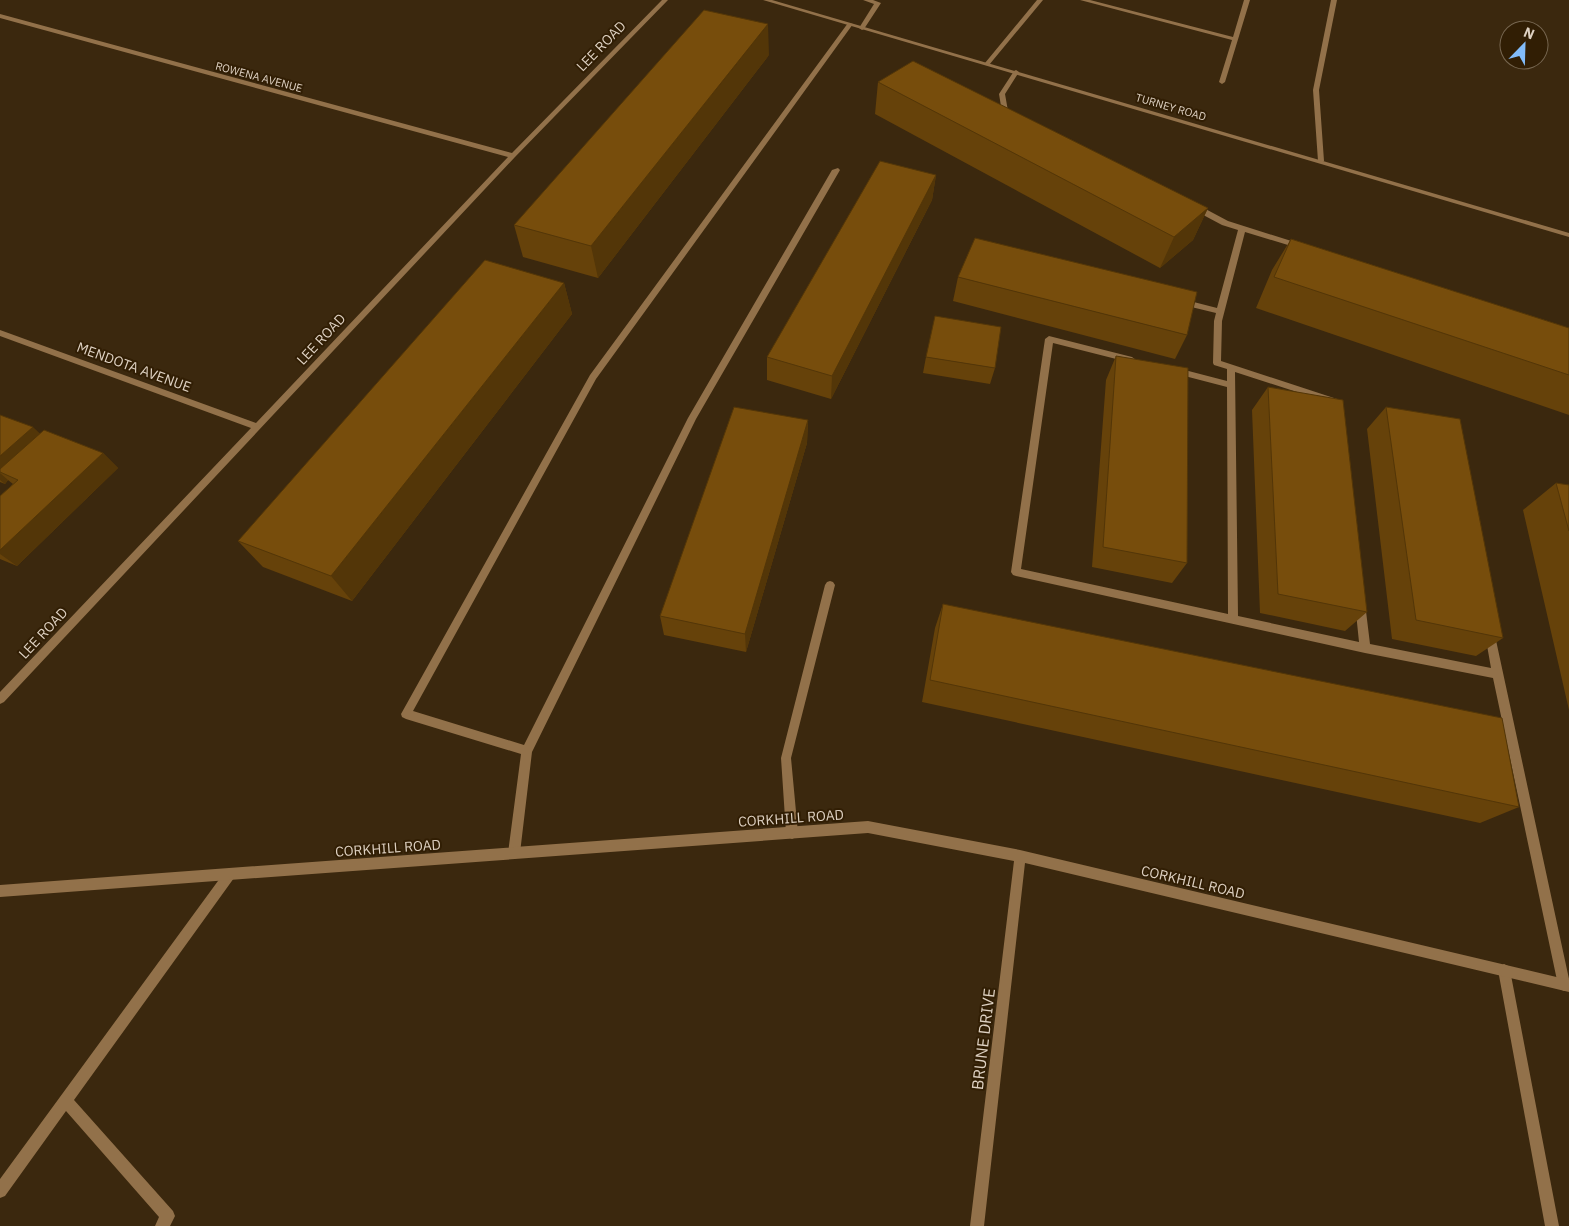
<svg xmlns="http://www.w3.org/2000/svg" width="1569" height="1226" viewBox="0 0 1569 1226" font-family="'IBM Plex Sans',sans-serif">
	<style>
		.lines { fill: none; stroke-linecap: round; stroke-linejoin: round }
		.service { fill: #92714a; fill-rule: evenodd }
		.minor { fill: #92714a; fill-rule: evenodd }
		.tertiary { fill: #92714a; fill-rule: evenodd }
		.wall { fill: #66420a }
		.shaded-wall { fill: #533608 }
		.building { fill: #774d0c; stroke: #533608 }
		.labels { text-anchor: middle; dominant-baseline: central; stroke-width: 4; stroke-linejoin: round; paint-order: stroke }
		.far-street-label { font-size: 11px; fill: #ded1c2; stroke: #311e04 }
		.street-label { font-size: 14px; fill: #ded1c2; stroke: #311e04 }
		.near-street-label { font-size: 16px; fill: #ded1c2; stroke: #311e04 }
	</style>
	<rect width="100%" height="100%" fill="#3b280e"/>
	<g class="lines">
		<path class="service" d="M863 0H873L881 3 864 29 862 30 859 28 874 4Z
			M1037 0H1043L989 65H985V63Z
			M1080 0H1090L1233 37 1244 0H1250L1225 82 1222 84 1219 82 1232 40Z
			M1331 0H1337L1319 90 1324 161 1321 163 1318 161 1313 90Z
			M848 23 853 24 596 379 413 711 524 745 688 418 832 170 838 168 840 170 696 419 532 752 520 853 518 857 514 859 510 857 508 853 521 754 406 719 402 717 401 714 590 375Z
			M1016 70 1019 72 1005 94 1008 111 1015 116 1012 118 1002 112 999 94 1014 71Z
			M1192 205H1198L1228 221 1304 245 1305 247 1301 249 1245 232 1222 321 1221 361 1337 399 1338 401 1334 404 1235 372 1238 616 1359 642 1355 603 1356 600 1360 599 1364 600 1365 603 1370 644 1491 668 1485 634 1486 631 1490 630 1494 631 1569 979 1568 989 1564 991 1560 989 1558 985 1493 678 1365 653 1016 576 1013 575 1011 572 1045 339 1049 336 1132 357 1136 360 1132 363 1053 343 1021 569 1228 614 1227 387 1177 374 1173 371 1177 368 1227 381V369L1214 365 1213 363 1214 321 1216 313 1179 304 1178 302 1182 299 1217 308 1238 230 1222 225 1192 209Z
			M830 581 833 582 835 585 791 758 798 833 796 837 792 839 788 837 786 833 781 758 825 585 827 582Z
			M230 868 234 870 236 874 234 878 74 1100 173 1211 175 1216 170 1226H155L159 1217 66 1111 5 1196 0 1198V1179L226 870Z
			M1504 964 1508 966 1510 970 1559 1226H1545L1498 970 1500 966Z"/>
		<path class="minor" d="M662 0H668L515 157 4 702 0 704V692L251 428 0 336V330L256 423 508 157 0 18V14L512 153Z
			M868 821 1020 850 1569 980V992L1025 863 984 1226H970L1014 861 868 833 0 897V885Z"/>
		<path class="tertiary" d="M763 0H772L1569 233V237Z"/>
	</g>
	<path class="wall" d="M769 55 598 278 523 257 514 225Z
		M878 82 1208 208 1193 240 1160 268 875 114Z
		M936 175 932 200 831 399 767 380V357Z
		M1291 239 1569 328V415L1256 308 1272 270Z
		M958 277 1187 335 1175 359 953 301Z
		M564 283 572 314 352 601 263 567 238 541Z
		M1116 356 1187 563 1172 583 1092 567 1106 380Z
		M926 357 995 368 990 384 923 373Z
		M1268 387 1367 612 1345 631 1260 613 1252 410Z
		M1386 407 1503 638 1476 656 1392 639 1367 429Z
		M0 415 40 434 103 453 118 468 17 566 0 559V496L13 484 8 480 5 484 0 482Z
		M808 420 807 443 746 652 664 635 660 616Z
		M1556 483 1569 485V710L1523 510Z
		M943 604 1519 807 1480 823 922 702 935 628Z"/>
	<path class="shaded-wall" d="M768 24 769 55 598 278 591 246Z
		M936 175 932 200 831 399 832 376Z
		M1208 208 1193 240 1160 268 1174 237Z
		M564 283 572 314 352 601 331 576Z
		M808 420 807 443 746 652 745 634Z
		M33 427 50 443 0 472V456Z
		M103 453 118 468 17 566 0 554V550Z
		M0 473 8 480 5 484 0 480Z"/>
	<path class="building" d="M704 10 768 24 591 246 514 225Z
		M913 61 1208 208 1174 237 878 82Z
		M880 161 936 175 832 376 767 357Z
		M975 238 1197 292 1187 335 958 277Z
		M1291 239 1569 328V375L1274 277Z
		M485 260 564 283 331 576 238 541Z
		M935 316 1001 327 995 368 926 357Z
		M1116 356 1188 368 1187 563 1103 547Z
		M1268 387 1343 400 1367 612 1278 594Z
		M734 407 808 420 745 634 660 616Z
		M1386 407 1460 419 1503 638 1416 620Z
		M0 415 33 427 0 456Z
		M44 430 103 453 0 550V496L18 480 0 472V469Z
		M1556 483 1569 485V531Z
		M943 604 1502 718 1519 807 930 680Z"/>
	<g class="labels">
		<g class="far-street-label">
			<text transform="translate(259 77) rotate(15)">ROWENA AVENUE</text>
			<text transform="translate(1171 107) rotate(16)">TURNEY ROAD</text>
		</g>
		<g class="street-label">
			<text transform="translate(601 46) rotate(-46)">LEE ROAD</text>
			<text transform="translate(321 339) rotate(-47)">LEE ROAD</text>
			<text transform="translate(134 367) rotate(20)">MENDOTA AVENUE</text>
			<text transform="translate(43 633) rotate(-47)">LEE ROAD</text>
			<text transform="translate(791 818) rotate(-4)">CORKHILL ROAD</text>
			<text transform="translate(388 848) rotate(-4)">CORKHILL ROAD</text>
			<text transform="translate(1193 882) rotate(13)">CORKHILL ROAD</text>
		</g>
		<g class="near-street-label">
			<text transform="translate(983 1039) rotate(-83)">BRUNE DRIVE</text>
		</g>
	</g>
	<g transform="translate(1524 45) rotate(23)"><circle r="24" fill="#311e04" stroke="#766650"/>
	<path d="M0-4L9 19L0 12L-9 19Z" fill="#82bcfa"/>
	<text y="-8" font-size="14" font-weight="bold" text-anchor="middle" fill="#ded1c2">N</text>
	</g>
</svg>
